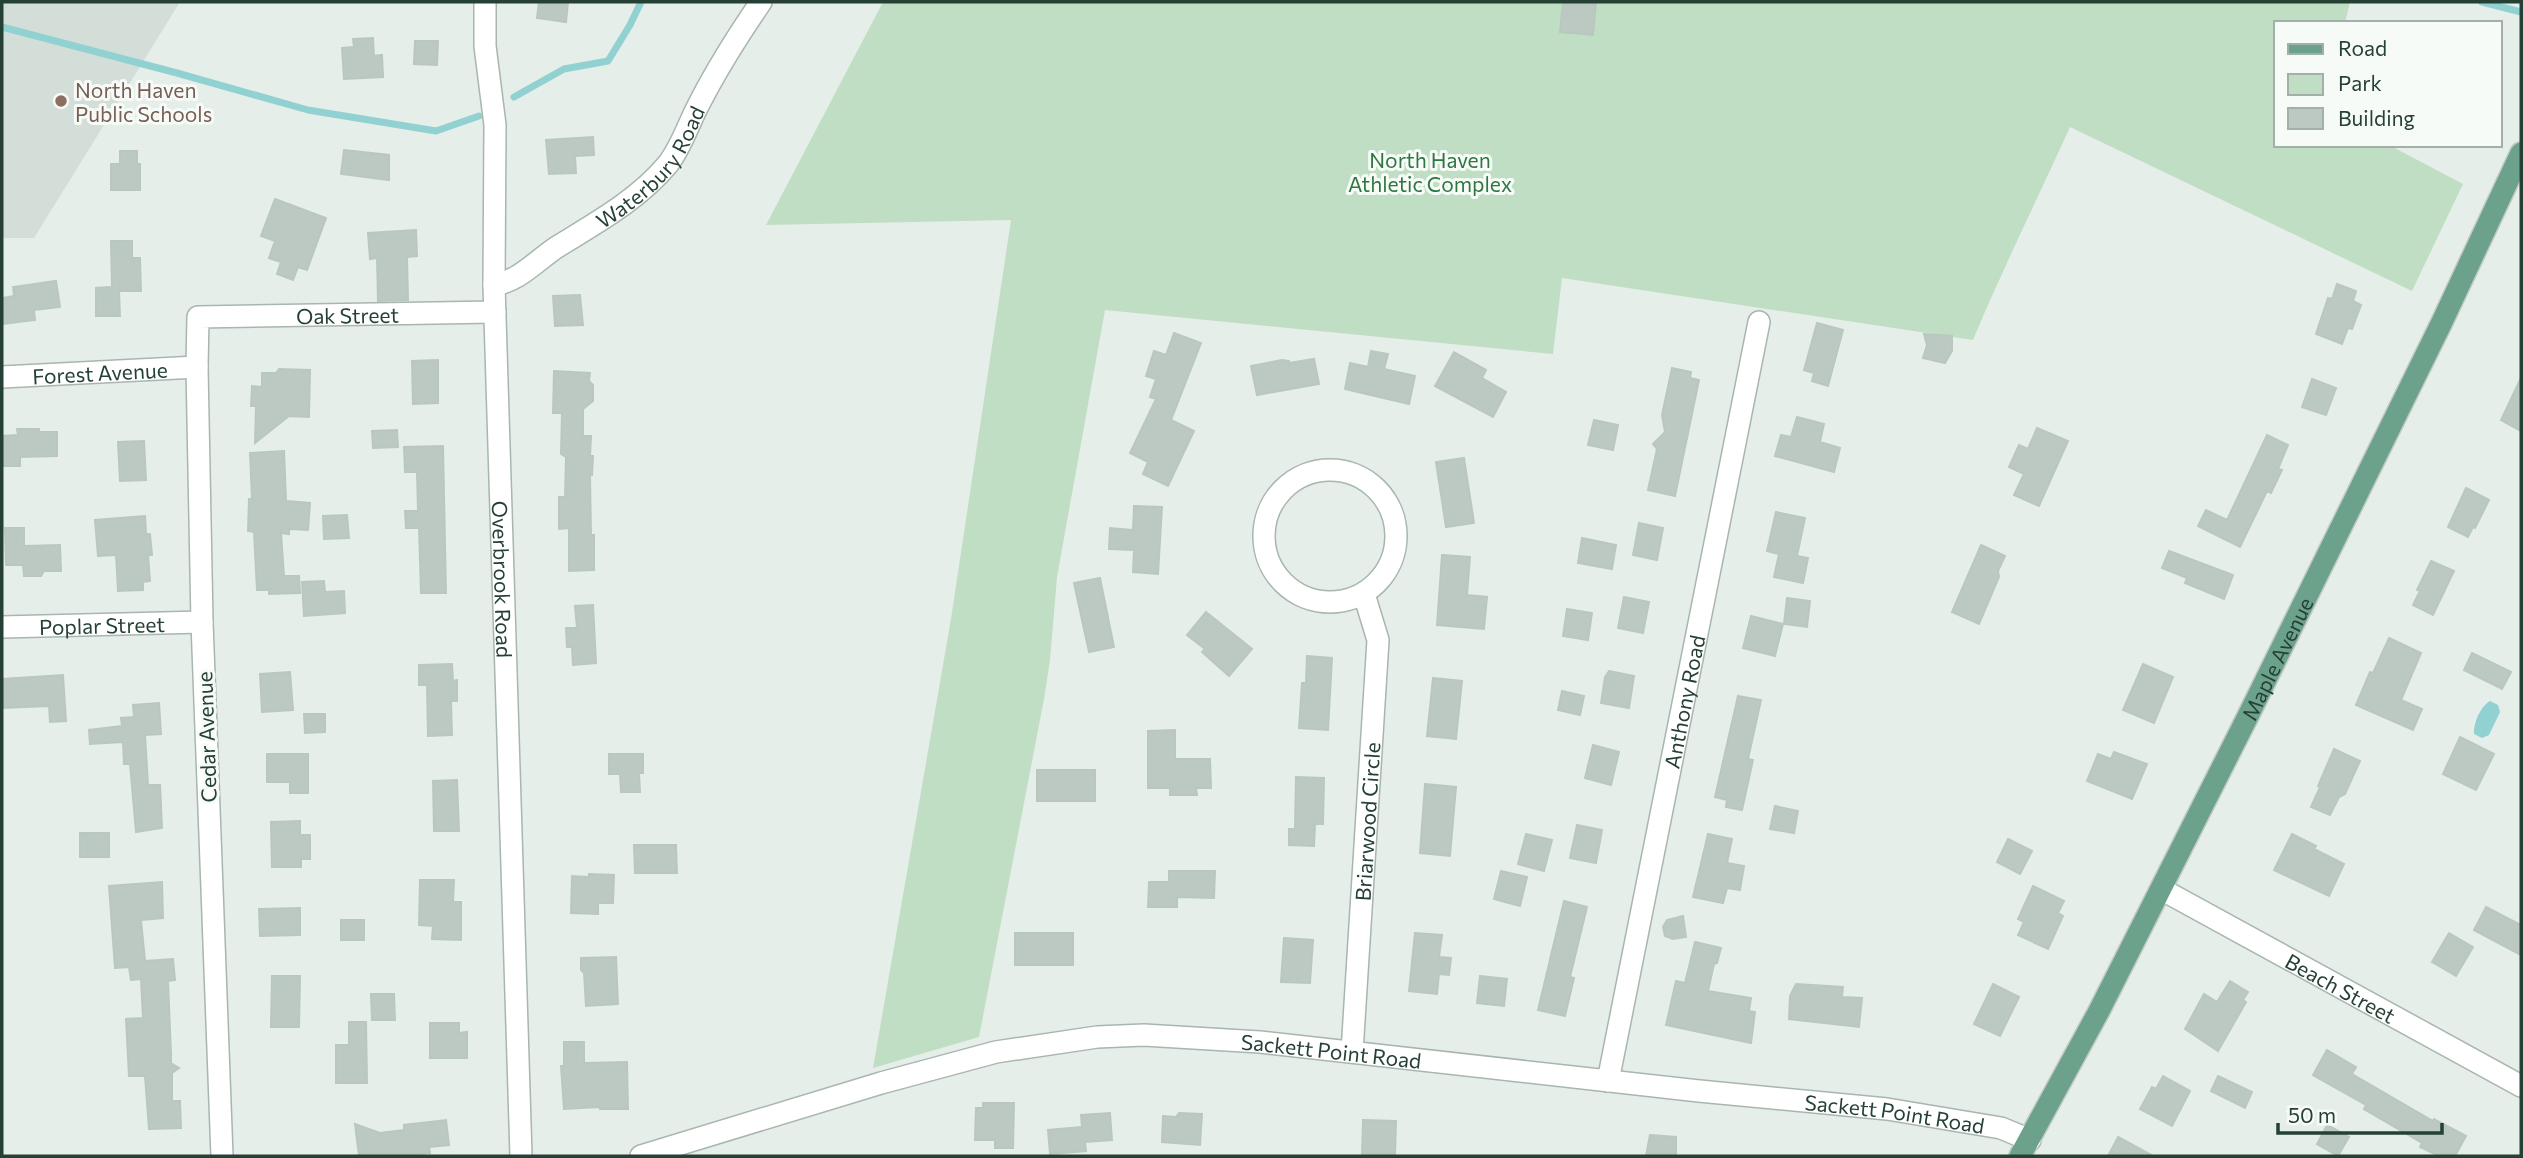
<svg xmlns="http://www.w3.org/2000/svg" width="2523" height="1158" viewBox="0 0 2523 1158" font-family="Commissioner,sans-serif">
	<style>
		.built { fill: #d4ded8 }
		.green { fill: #c0dec4 }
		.water { fill: #91d1d1 }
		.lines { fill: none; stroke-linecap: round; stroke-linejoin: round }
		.stream { stroke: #91d1d1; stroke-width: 7 }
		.building { fill: #bbc9c2; stroke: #b9c8bf; stroke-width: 2 }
		.minor-casing { stroke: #a8b6af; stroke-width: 24 }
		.major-casing { stroke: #c2cac6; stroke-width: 24 }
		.minor { stroke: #fff; stroke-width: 21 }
		.major { stroke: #6ca28c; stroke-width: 21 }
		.education-dot { fill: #8d6e63; stroke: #f7fbf8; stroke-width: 2.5 }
		.labels { text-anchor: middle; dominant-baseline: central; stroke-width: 6; stroke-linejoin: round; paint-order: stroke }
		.education-label { font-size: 21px; fill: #785e54; stroke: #f7fbf8; text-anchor: start }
		.park-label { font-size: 21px; fill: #307641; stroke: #f7fbf8 }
		.street-label { font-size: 21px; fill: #254035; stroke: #f7fbf8 }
	</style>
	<rect width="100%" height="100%" fill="#e6eee9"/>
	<path class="built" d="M2 2H180L34 238H2Z"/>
	<path class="green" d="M883 2H2350L2345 23H2276V145H2389L2463 184 2412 291 2070 127C2038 198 2003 268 1973 340L1562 278 1553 354 1105 310 1057 577 1050 660 1044 699 979 1037 873 1068 951 619 1011 220 766 225Z"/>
	<path class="water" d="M2490 701 2498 705 2500 712 2489 735 2482 738 2474 734C2473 723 2481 706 2490 701Z"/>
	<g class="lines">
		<path class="stream" d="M2482 2 2521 12
			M2 27 177 73 308 110 436 131 479 116
			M514 97 564 69 608 61 630 25 641 2"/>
	</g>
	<path class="building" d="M539 2H568L566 22 537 18Z
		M1563 2H1596L1593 35 1560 32Z
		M373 38 374 56 382 55 383 77 344 79 342 48 354 47 353 39Z
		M415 41H438L437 65 414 64Z
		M593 137 594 155 575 156 576 173 549 174 546 140Z
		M344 150 389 155V180L341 174Z
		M120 151H137V164H140V190H111V164H120Z
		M275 199 326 218 307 270 298 267 293 280 277 274 281 262 269 258 275 241 261 236Z
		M416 230 417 256 407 257 408 300 378 301 377 258 370 259 368 233Z
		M111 241H132V258H140L141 291H119L120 316H96V288L112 287Z
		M56 281 60 307 34 310 35 320 2 324V298L14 296 13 287Z
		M2337 284 2356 291 2353 301 2361 305 2352 329 2348 328 2342 344 2316 334 2328 298 2332 299Z
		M580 295 583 325 555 326 553 296Z
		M1817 323 1843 330 1828 386 1812 381 1814 373 1804 370Z
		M1174 333 1201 343 1171 420 1194 431 1168 486 1143 474 1148 462 1130 453 1156 399 1150 397 1156 379 1146 376 1154 351 1166 355Z
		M1924 334 1952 336V351L1945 363 1923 358 1927 345Z
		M1371 351 1388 354 1384 369 1415 376 1409 404 1345 389 1350 363 1368 367Z
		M1454 352 1486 370 1482 378 1506 392 1493 417 1435 386Z
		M1314 359 1319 384 1257 395 1251 366 1282 360 1289 361V363Z
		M438 360V403L413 404 412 361Z
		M1672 368 1691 372 1690 378 1699 380 1675 496 1648 490 1657 449 1653 444 1665 432 1662 415Z
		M279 369 310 370 309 417 289 416 255 443 256 406H251L252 386 262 387V373H276Z
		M554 371 590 373 589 381 593 385V401L583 409V436H591L590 456H593L592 475H590L591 535H594V570L569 571V528L559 529V497H565L566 457 561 454 562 413H553Z
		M2521 378V431L2501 420Z
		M2312 379 2336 388 2326 415 2302 407Z
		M1797 417 1824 424 1820 442 1840 448 1834 472 1775 456 1781 435 1791 437Z
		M1594 420 1618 425 1613 450 1588 445Z
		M2037 428 2068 441 2039 506 2014 495 2024 474 2009 467 2019 445 2028 449Z
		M17 429H39V432H57V456L20 457V466H2V436L18 435Z
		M397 430 398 447 373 448 372 431Z
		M2267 435 2288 445 2278 469 2282 470 2271 493 2267 491 2240 547 2198 526 2206 510 2227 520Z
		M144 441 146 480 120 481 118 442Z
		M443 446 446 593H421L419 528H406L405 511H418L417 472H405L404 447Z
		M284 451 286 501 310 503 308 530 289 529V534L281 533 284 576H299L300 593 269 594V590H257L254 532 248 531 249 499H252L250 453Z
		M1464 458 1474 523 1446 527 1436 462Z
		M2466 488 2489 500 2475 528 2473 527 2468 537 2448 527Z
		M1134 506 1162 507 1158 574 1133 572 1134 550 1109 549 1110 528 1133 530Z
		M1776 512 1805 518 1797 556 1808 558 1803 583 1774 577 1779 554 1767 551Z
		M347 515 349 538 324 539 323 516Z
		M145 516 146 534H150L152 555H148L150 581 143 582V590L118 591 116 555 98 556 95 520Z
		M1639 523 1663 528 1657 560 1633 555Z
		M5 528H24V546L60 545 61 571H44L41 576H24L23 565H6Z
		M1582 538 1616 545 1612 569 1578 563Z
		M1981 545 2005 556 1998 571 1999 577 1979 624 1952 612Z
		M2169 551 2233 575 2224 599 2185 583 2187 578 2162 568Z
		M1442 555 1470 557 1467 595 1487 597 1484 629 1437 625Z
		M2431 561 2454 571 2433 615 2413 605 2420 591 2417 590Z
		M1100 578 1114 647 1089 652 1074 583Z
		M324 581 325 592 344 591 345 613 304 616 302 582Z
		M1624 597 1649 602 1643 633 1618 628Z
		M1787 598 1810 601 1807 627 1784 624Z
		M593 605 596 663 573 665 572 647H567L566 628H577L575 606Z
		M1567 609 1592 613 1588 640 1563 636Z
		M1206 612 1252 649 1229 676 1202 652 1205 649 1187 635Z
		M1751 616 1783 624 1775 656 1743 648Z
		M2389 638 2421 653 2401 700 2422 709 2413 730 2356 705 2370 672 2373 673Z
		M2472 653 2511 672 2502 689 2464 670Z
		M1307 656 1332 658 1328 730 1299 728 1302 683H1306Z
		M452 664 453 681 457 680V701H451L452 735 428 736 427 685H419V665Z
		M2143 664 2173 677 2154 723 2123 710Z
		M1609 671 1634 676 1629 708 1601 703 1605 677Z
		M290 672 293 710 262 712 260 674Z
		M63 675 66 721 50 722 49 706 2 708V679Z
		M1433 678 1462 681 1456 739 1427 736Z
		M1562 691 1584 696 1580 715 1558 710Z
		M1738 696 1761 700 1748 759 1753 760 1742 810 1726 807 1727 800 1715 797Z
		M159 703 161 734 145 735 148 785H160L162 828 136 832 130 764H124L123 742 90 744 89 730 122 726 121 718 134 717 133 705Z
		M304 714H325V732L305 733Z
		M1175 730V759H1210L1211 788H1196L1197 795H1170V788H1148V731Z
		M2460 737 2494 754 2476 790 2443 774Z
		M1593 745 1619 752 1611 785 1585 778Z
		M2334 749 2360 761 2345 794 2339 797 2330 815 2311 807 2320 787 2318 786Z
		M2114 752 2147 764 2132 799 2087 781 2098 754 2111 759Z
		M267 754H308V793H290V782H267Z
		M609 754H643V773H639L640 792H621L620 774H609Z
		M1037 770H1095V801H1037Z
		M1296 777 1324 778 1323 824H1315L1314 846 1289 845V829H1295Z
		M457 780 459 831H434L433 781Z
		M1425 784 1456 787 1450 856 1420 853Z
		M1775 806 1798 811 1794 833 1770 829Z
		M300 821V835H310V859H301V867H272L271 822Z
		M1577 825 1602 830 1596 863 1570 858Z
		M80 833H109V857H80Z
		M1526 834 1552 840 1544 871 1518 864Z
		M1708 834 1732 839 1727 863 1744 866 1740 890 1727 888 1723 903 1693 897Z
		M2292 834 2316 846 2314 849 2344 864 2329 896 2274 870Z
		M2008 839 2032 851 2020 874 1997 862Z
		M634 845H676L677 873H635Z
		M1169 871H1215L1214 898 1177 897V907H1148L1149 882H1169Z
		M1501 871 1527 877 1520 906 1494 899Z
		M589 874 614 875 613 903H598V914L571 913 572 876 589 877Z
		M420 880H454L453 902H461V940L432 939 433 926 419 925Z
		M162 882 163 918 141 920 145 961 173 959 175 980 168 981 171 1054V1063L179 1068 172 1073V1101H180L181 1128 149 1129 145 1076H129L126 1019 143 1018 141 979 131 980 129 967 115 968 109 886Z
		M2033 886 2064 901 2058 913 2063 916 2048 949 2018 935 2024 922 2018 919Z
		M1564 901 1587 907 1570 977 1574 978 1565 1016 1538 1010Z
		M2486 907 2521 925V955L2474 930Z
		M300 908V935L260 936 259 909Z
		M1683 916 1686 937 1673 939 1665 936 1663 927 1667 920Z
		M341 920H364V940H341Z
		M1015 933H1073V965H1015Z
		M1415 933 1442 935 1439 957 1451 958 1449 975 1439 974 1437 994 1409 991Z
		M2449 933 2473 947 2456 976 2432 962Z
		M1284 938 1313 940 1310 983 1281 982Z
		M1695 942 1721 948 1717 963 1714 964 1708 991 1751 998 1749 1011 1755 1012 1751 1043 1666 1025 1676 981 1685 983Z
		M616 957 618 1004 586 1006 584 973 581 970V958Z
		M272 976H300L299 1027H271Z
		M1480 976 1507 979 1504 1006 1477 1003Z
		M2230 981 2248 992 2243 1000 2246 1002 2218 1051 2185 1029 2204 994 2217 1002Z
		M1796 984 1843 987 1842 997 1862 998 1859 1027 1789 1019 1790 996Z
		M1993 984 2019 997 2000 1036 1974 1024Z
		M371 994H394L395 1020H372Z
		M349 1022H366L367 1083H336V1045H349Z
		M430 1023H459V1033L467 1032V1058H430Z
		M564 1042H584V1063L627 1062 628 1109H600V1107L564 1109 561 1066H564Z
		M2327 1050 2356 1067 2352 1074 2433 1121 2434 1119 2466 1136 2455 1156H2439L2420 1147 2422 1143 2364 1109 2366 1105 2313 1075Z
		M2163 1076 2190 1091 2172 1126 2140 1109 2152 1087 2156 1089Z
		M2218 1076 2252 1092 2245 1108 2211 1091Z
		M983 1103H1014L1013 1148H995V1140H975L976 1108H983Z
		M1110 1113 1112 1140 1085 1142 1086 1151 1050 1154 1048 1130 1082 1127 1081 1115Z
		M1179 1113 1202 1114 1200 1145 1162 1142 1163 1116 1176 1117Z
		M446 1120 449 1145 429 1147 430 1153 402 1156H359L355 1124 380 1133 404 1130V1125Z
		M1363 1120 1396 1121 1395 1156H1362Z
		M2327 1125 2349 1137 2338 1156 2317 1144Z
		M1650 1135 1676 1137V1156H1646Z
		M2118 1137 2153 1156H2108Z"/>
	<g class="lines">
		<defs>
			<g id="minor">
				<path id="s1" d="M485 2V46L495 125 494 285 521 1156"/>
				<path id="s2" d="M494 285C519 281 536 261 557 247 596 223 638 200 668 164 682 146 689 122 700 102 718 67 739 34 761 2"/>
				<path id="s3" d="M2 377 197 367"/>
				<circle cx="1330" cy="536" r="66"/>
				<path id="s4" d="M2 627 202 622"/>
				<path id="s5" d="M2161 889 2521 1086"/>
				<path id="s6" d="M1352 1052 1378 640 1364 594"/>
				<path id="s7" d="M1608 1081 1759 322"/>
				<path id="s8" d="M222 1156 202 622 197 367 198 317 495 312"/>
				<path id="s9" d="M641 1156 881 1083 996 1052 1097 1037 1144 1035 1260 1042 1699 1091 1887 1109 2001 1128 2030 1140"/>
			</g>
			<g id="major">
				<path id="s10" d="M2020 1156 2099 1011 2248 716 2442 322 2521 153"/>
			</g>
		</defs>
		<use href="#minor" class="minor-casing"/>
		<use href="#major" class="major-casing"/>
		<use href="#minor" class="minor"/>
		<use href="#major" class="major"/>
	</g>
	<circle class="education-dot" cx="61" cy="101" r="7"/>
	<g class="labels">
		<g class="education-label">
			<text x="75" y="89">North Haven<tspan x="75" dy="24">Public Schools</tspan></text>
		</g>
		<g class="park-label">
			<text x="1430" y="159">North Haven<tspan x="1430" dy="24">Athletic Complex</tspan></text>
		</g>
		<g class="street-label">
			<text stroke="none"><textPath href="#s2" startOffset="200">Waterbury Road</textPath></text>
			<text stroke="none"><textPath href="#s8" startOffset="989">Oak Street</textPath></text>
			<text stroke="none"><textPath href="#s3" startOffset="98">Forest Avenue</textPath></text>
			<text stroke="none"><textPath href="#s1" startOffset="578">Overbrook Road</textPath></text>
			<text stroke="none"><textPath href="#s4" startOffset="100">Poplar Street</textPath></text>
			<text stroke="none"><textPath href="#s10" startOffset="560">Maple Avenue</textPath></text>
			<text stroke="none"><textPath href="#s7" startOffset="387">Anthony Road</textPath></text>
			<text transform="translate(206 737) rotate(-92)">Cedar Avenue</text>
			<text stroke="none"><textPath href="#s6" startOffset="231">Briarwood Circle</textPath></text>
			<text stroke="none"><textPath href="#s5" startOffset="205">Beach Street</textPath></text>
			<text stroke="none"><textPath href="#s9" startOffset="707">Sackett Point Road</textPath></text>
			<text stroke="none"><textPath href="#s9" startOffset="1274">Sackett Point Road</textPath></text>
		</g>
	</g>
	<rect width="2523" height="1158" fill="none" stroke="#254035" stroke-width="7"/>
	<rect x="2274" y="21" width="228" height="126" fill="#f7fbf8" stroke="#a3b0aa" stroke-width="2"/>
	<rect x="2288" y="44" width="35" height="10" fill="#6ca28c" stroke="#a3b0aa" stroke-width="2"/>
	<text x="2338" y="56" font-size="21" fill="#254035">Road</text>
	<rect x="2288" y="74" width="35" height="21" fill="#c0dec4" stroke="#a3b0aa" stroke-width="2"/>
	<text x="2338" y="91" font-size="21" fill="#254035">Park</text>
	<rect x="2288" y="108" width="35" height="21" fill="#bbc9c2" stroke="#a3b0aa" stroke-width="2"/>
	<text x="2338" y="126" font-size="21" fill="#254035">Building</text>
	<path d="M2278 1123v10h164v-10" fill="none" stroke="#254035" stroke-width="3.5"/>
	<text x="2288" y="1123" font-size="21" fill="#254035" stroke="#f7fbf8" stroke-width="5" paint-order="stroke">50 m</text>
</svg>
